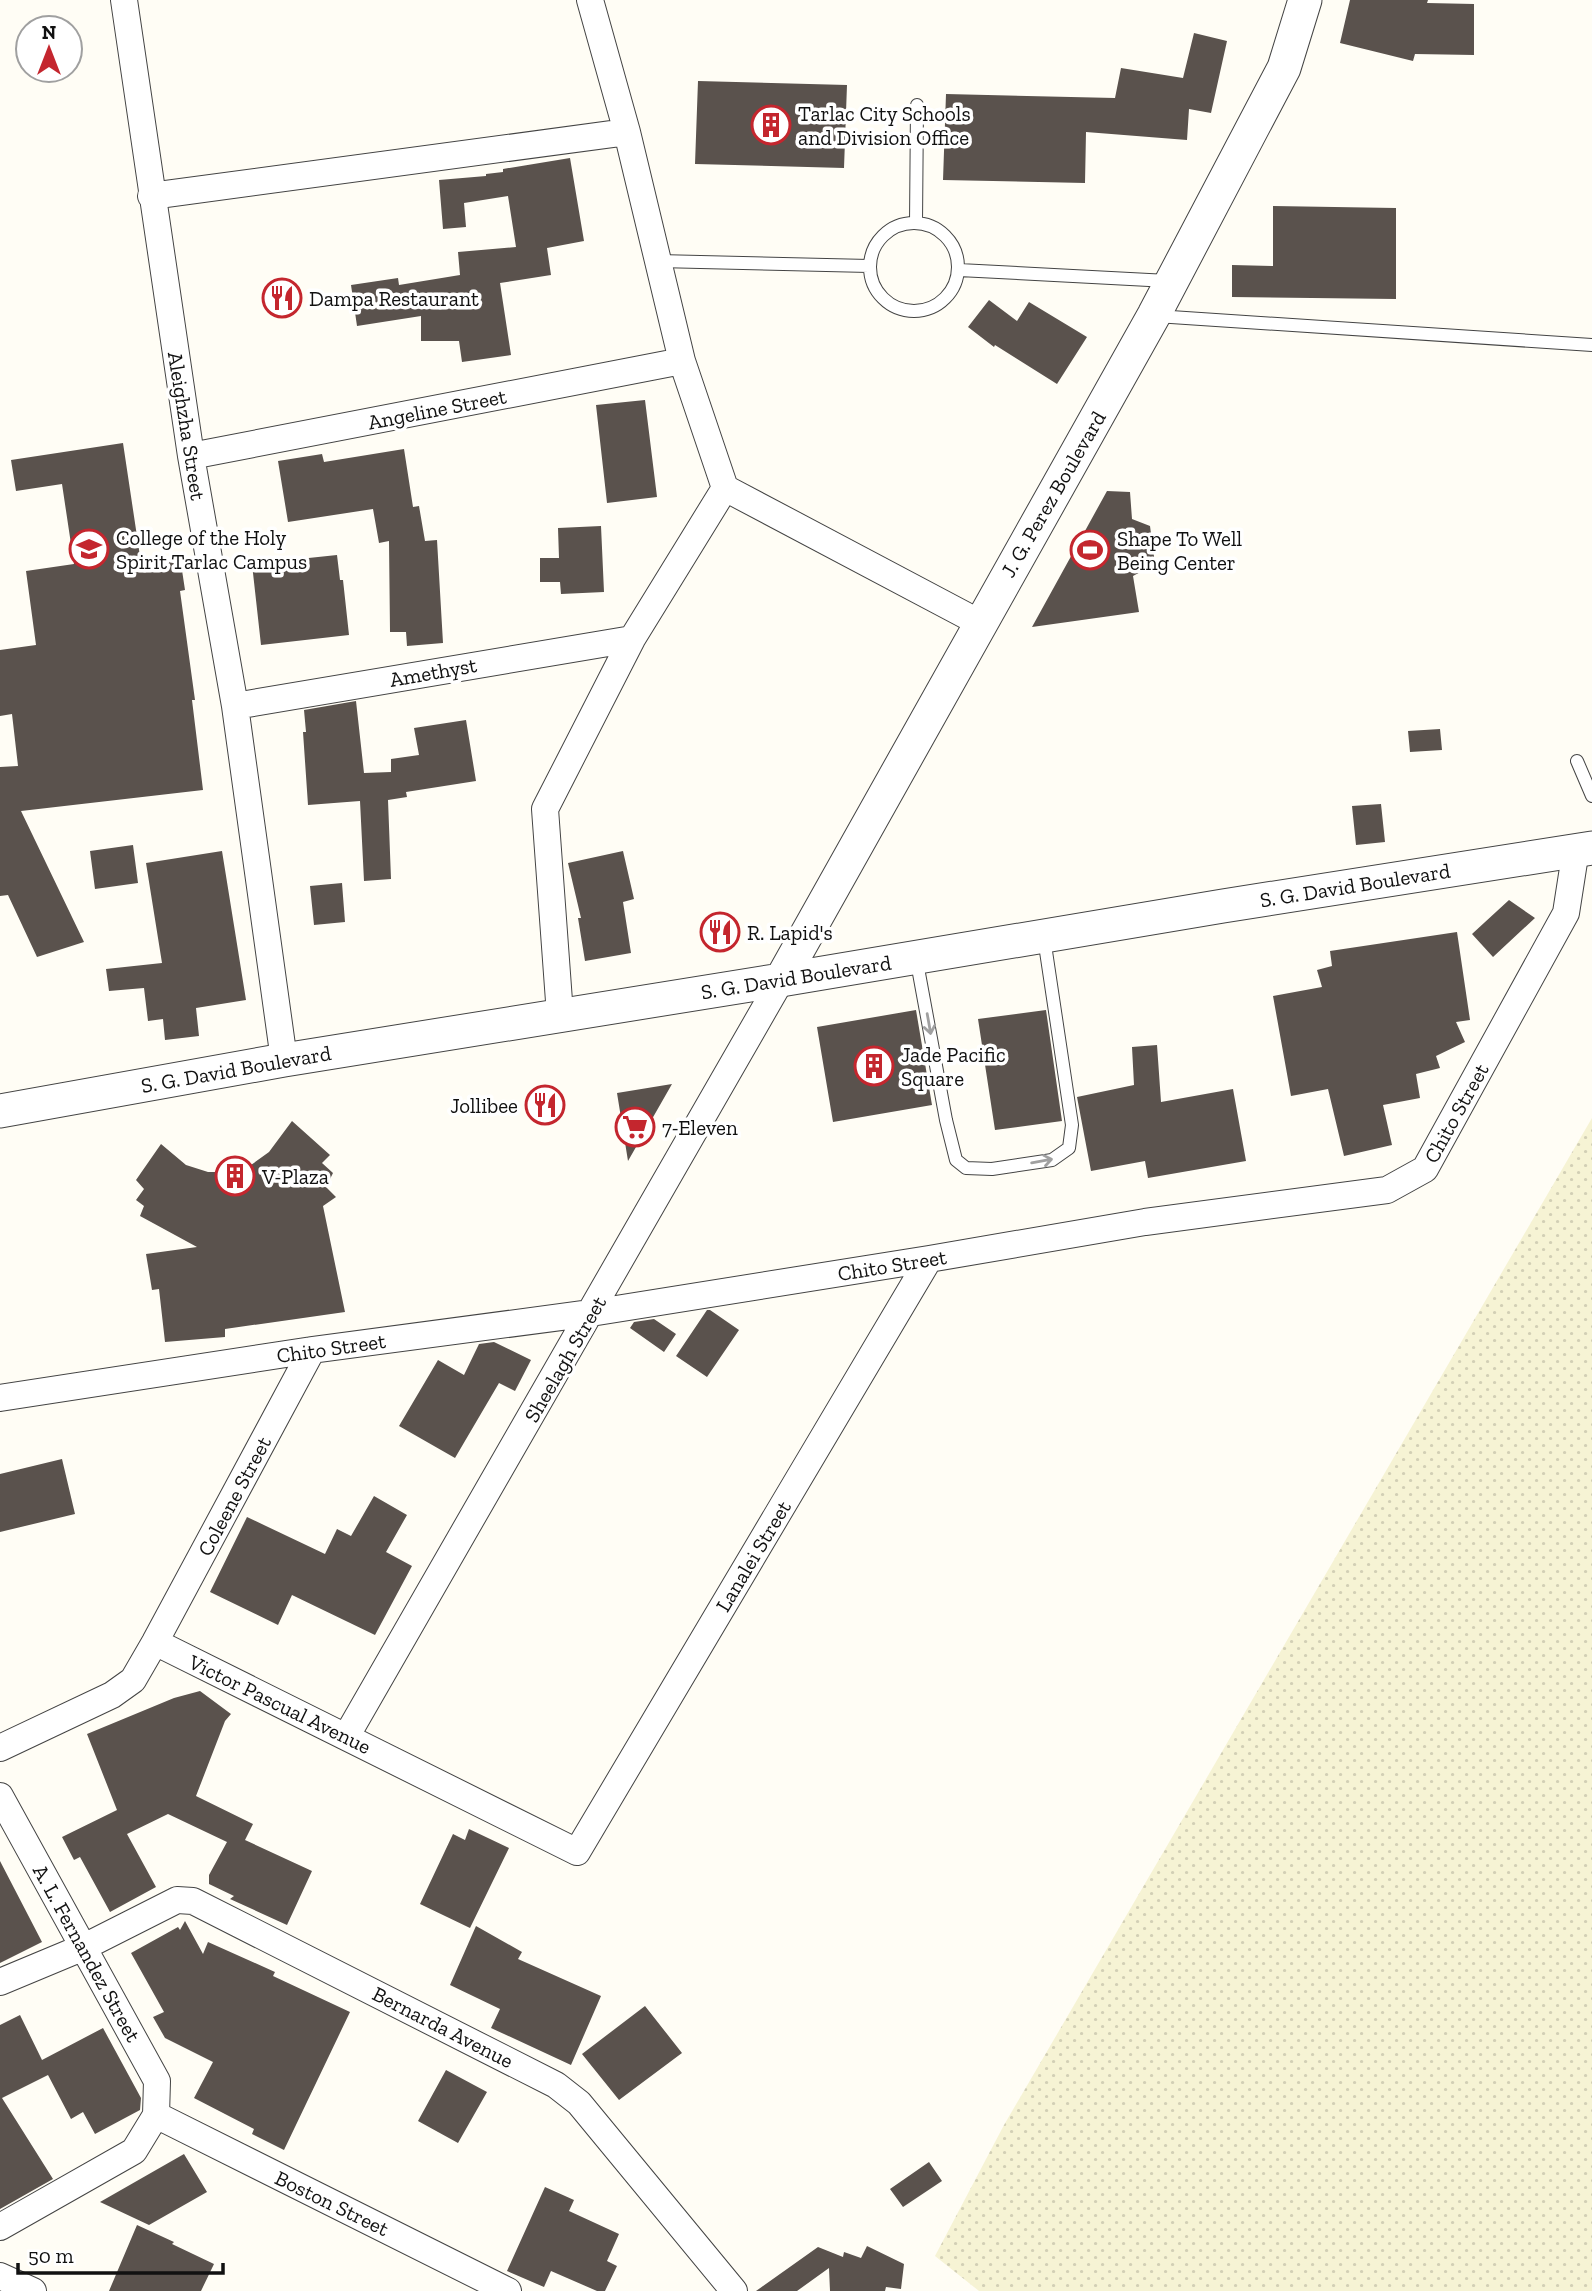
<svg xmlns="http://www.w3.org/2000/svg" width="1592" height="2291" viewBox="0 0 1592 2291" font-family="'Zilla Slab',serif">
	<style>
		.farmland { fill: url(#farmland-dots) }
		.building { fill: #5a524d }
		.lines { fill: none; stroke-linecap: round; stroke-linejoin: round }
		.service-casing { stroke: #444; stroke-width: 14 }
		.minor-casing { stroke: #444; stroke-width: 28 }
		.tertiary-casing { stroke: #444; stroke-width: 35 }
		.service { stroke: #fff; stroke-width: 12 }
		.minor { stroke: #fff; stroke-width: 26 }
		.tertiary { stroke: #fff; stroke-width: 33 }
		.oneway { stroke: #a0a0a0 }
		.labels { text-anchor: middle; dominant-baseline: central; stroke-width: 7; stroke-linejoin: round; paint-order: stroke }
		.poi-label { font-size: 21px; fill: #111; stroke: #fff; text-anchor: start }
		.street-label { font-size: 21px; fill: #111; stroke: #fff }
	</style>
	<defs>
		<pattern id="farmland-dots" width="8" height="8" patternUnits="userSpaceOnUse" patternTransform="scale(1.75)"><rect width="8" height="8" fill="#f6f3d4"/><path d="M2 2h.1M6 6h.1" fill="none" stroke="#d2cfb5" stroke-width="1.8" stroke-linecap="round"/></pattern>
	</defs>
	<rect width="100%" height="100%" fill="#fffdf5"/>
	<path class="farmland" d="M1592 1118V2291H979L935 2256 1004 2125Z"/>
	<path class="building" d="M1350 0H1428L1427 3 1474 4V55L1415 54 1413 61 1340 43Z
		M1194 33 1227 41 1211 113 1189 109 1187 140 1086 132 1085 183 943 180 946 94 1115 98 1121 68 1183 78Z
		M698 81 847 85 844 168 695 164Z
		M570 158 584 241 547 248 551 275 500 283 511 355 462 362 459 341H421V316L357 326 351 285 398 278 399 285 460 275 458 252 516 247 508 196 464 203 466 227 443 229 439 180 486 176V174L503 172V169Z
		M1273 206 1396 208V299L1232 297V265L1273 266Z
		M989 300 1017 321 1029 302 1087 337 1057 384 995 345 994 347 968 327Z
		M645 400 657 497 607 503 596 405Z
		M123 443 141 563 180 557 185 590 180 591 195 700H192L203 790 21 811 84 942 37 957 8 895 0 896V767L18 766 12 714 0 716V650L36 645 26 571 74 564 62 484 16 491 11 460Z
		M404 449 413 507 419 506 425 541 437 540 443 643 407 646 406 632H390L389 541 379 543 373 509 288 522 278 461 322 454 324 462Z
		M1107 491 1130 492 1132 519 1150 526 1155 564 1133 576 1139 612 1032 627Z
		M601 526 604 592 561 594 560 582H540V558H559L558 528Z
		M337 555 340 580H343L349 635 261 645 252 564Z
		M356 701 364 773 391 772V759L419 755 414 728 466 720 476 781 406 792 407 797 388 800 391 879 364 881 360 801 308 805 303 732H306L304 710Z
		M1440 729 1442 750 1410 752 1408 731Z
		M1381 804 1385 842 1356 845 1352 806Z
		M133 845 138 883 95 889 90 851Z
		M222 851 246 1000 196 1008 199 1036 165 1040 163 1019 148 1021 144 988 109 991 106 969 162 963 146 863Z
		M623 851 634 899 623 902 631 953 585 961 578 918H581L568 863Z
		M342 883 345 922 314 925 310 886Z
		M1509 900 1535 918 1493 957 1472 934Z
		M1457 932 1470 1020 1456 1022 1465 1042 1436 1056 1440 1068 1416 1074 1420 1098 1383 1105 1392 1145 1344 1156 1328 1089 1291 1096 1273 996 1322 987 1317 970 1332 966 1330 951Z
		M916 1010 932 1105 833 1122 817 1027Z
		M1046 1010 1062 1121 995 1130 978 1019Z
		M1157 1045 1161 1102 1233 1089 1246 1161 1148 1178 1145 1161 1091 1171 1077 1097 1134 1085 1132 1047Z
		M672 1084 628 1161 617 1093Z
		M292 1121 330 1155 322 1163 333 1173 326 1187 336 1197 323 1206 345 1312 225 1329V1337L165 1342 159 1289 152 1290 146 1254 197 1247 140 1216 144 1206 136 1200 144 1189 136 1180 161 1144 186 1165 208 1172H231L251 1165 269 1152Z
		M707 1310H710L739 1330 707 1377 676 1356Z
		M654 1319 676 1334 664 1352 630 1328 634 1322Z
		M494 1342 531 1360 515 1391 499 1383 455 1458 399 1426 438 1360 464 1375 479 1344Z
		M62 1459 75 1514 0 1532V1474Z
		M374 1496 407 1515 386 1552 412 1566 375 1635 292 1595 278 1625 210 1592 247 1517 325 1554 337 1529 351 1536Z
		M200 1691 231 1714 225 1721 196 1796 253 1824 245 1840 312 1871 287 1925 230 1899 234 1896 209 1884V1875L227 1842 168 1814 127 1834 156 1887 110 1912 80 1857 74 1860 62 1837 117 1810 87 1734 174 1698Z
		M469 1829 509 1848 470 1928 420 1904 453 1834 465 1840Z
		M0 1861 42 1942 0 1963Z
		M185 1921 203 1954 208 1942 275 1972 273 1976 350 2012 284 2150 252 2134 254 2129 194 2098 213 2062 165 2038 153 2017 164 2012 131 1953 178 1927 180 1930Z
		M476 1926 522 1952 518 1959 601 1996 571 2065 491 2028 500 2009 450 1985Z
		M645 2006 682 2053 619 2100 582 2054Z
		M20 2015 42 2060 103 2028 141 2098 140 2110 95 2134 83 2112 71 2119 48 2075 2 2098 53 2179 0 2209V2025Z
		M446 2070 487 2092 458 2143 418 2121Z
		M184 2154 207 2192 149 2225 100 2202Z
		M929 2162 942 2181 903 2207 890 2189Z
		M545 2187 574 2200 569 2211 619 2234 607 2261 617 2266 605 2291H597L551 2271 544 2287 507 2271Z
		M137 2225 174 2242 172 2244 214 2264 201 2291H109Z
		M867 2246 904 2264 901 2289 886 2287 885 2291H830L829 2268 797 2291H756L818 2247 843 2257 844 2252 861 2258Z"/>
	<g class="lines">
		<defs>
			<path id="service" d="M870 267a44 44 0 1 1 88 0a44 44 0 1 1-88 0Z
				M916 223 917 105
				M658 261 869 266
				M959 270 1168 281
				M1156 316 1592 345
				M1577 761 1592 796
				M916 957 946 1120 956 1160 966 1168 992 1169 1052 1160 1069 1148 1072 1125 1044 938"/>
			<path id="minor" d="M124 0 191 456 235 706 284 1060
				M151 196 627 132
				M191 456 682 361
				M725 488 980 623
				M235 706 632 639
				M560 1015 545 809 632 639 725 488 682 361 627 132 590 0
				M0 1398 312 1350 591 1313 929 1259 1145 1222 1387 1190 1425 1169 1566 913 1576 849
				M155 1642 577 1852 929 1259
				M346 1737 781 980
				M0 1748 112 1695 133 1680 155 1642 312 1350
				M0 1796 157 2081 156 2115 134 2151 0 2227
				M0 1982 84 1947 177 1900 193 1901 556 2085 579 2103 734 2291
				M156 2115 508 2291
				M0 2276 33 2291"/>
			<path id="tertiary" d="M781 980 1154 315 1284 68 1305 0
				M0 1111 284 1060 781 980 1223 906 1592 848"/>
		</defs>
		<use href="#service" class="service-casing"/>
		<use href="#minor" class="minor-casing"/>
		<use href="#tertiary" class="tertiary-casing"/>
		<use href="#service" class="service"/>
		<use href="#minor" class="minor"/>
		<use href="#tertiary" class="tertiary"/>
	</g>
	<defs><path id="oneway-shaft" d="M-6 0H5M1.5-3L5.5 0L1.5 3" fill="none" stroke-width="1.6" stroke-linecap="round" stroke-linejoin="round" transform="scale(1.75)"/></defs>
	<g class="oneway">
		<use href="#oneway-shaft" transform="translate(929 1024) rotate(80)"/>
		<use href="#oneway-shaft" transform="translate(1042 1161) rotate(-10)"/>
	</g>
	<defs>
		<symbol id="building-ring" viewBox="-11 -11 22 22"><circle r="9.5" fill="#fff" stroke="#c4262e" stroke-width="1.5"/><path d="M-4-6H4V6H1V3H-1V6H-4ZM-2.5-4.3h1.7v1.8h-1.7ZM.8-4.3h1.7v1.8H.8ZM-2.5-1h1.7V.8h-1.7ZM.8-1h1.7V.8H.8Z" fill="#c4262e"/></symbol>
		<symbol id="restaurant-ring" viewBox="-11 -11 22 22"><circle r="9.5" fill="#fff" stroke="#c4262e" stroke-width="1.5"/><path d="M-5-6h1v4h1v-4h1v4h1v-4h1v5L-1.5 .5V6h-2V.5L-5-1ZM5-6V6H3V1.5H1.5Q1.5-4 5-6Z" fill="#c4262e"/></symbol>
		<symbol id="university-ring" viewBox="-11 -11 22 22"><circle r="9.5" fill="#fff" stroke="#c4262e" stroke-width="1.5"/><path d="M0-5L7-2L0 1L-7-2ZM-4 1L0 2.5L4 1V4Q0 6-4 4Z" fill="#c4262e"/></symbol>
		<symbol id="stadium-ring" viewBox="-11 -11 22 22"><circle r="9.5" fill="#fff" stroke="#c4262e" stroke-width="1.5"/><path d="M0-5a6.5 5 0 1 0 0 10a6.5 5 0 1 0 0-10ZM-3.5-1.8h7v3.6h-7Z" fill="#c4262e"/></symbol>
		<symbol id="supermarket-ring" viewBox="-11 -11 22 22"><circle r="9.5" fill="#fff" stroke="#c4262e" stroke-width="1.5"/><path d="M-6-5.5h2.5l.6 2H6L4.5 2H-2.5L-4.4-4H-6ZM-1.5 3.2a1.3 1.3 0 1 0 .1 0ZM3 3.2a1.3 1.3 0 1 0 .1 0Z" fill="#c4262e"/></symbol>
	</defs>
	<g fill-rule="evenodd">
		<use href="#building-ring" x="749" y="103" width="44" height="44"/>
		<use href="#restaurant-ring" x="260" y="276" width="44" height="44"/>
		<use href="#university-ring" x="67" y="527" width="44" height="44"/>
		<use href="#stadium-ring" x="1068" y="528" width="44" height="44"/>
		<use href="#restaurant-ring" x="698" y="910" width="44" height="44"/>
		<use href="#building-ring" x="852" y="1044" width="44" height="44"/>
		<use href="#restaurant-ring" x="523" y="1083" width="44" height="44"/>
		<use href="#supermarket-ring" x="613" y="1105" width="44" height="44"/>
		<use href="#building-ring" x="213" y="1154" width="44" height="44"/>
	</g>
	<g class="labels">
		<g class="poi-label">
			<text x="798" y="113">Tarlac City Schools<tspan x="798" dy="24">and Division Office</tspan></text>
			<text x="309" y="298">Dampa Restaurant</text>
			<text x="116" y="537">College of the Holy<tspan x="116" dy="24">Spirit Tarlac Campus</tspan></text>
			<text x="1117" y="538">Shape To Well<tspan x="1117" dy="24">Being Center</tspan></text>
			<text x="747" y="932">R. Lapid's</text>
			<text x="901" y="1054">Jade Pacific<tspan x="901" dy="24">Square</tspan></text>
			<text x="518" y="1105" text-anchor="end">Jollibee</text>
			<text x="662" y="1127">7-Eleven</text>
			<text x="262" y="1176">V-Plaza</text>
		</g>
		<g class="street-label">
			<text transform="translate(437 409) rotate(-11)">Angeline Street</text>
			<text transform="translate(187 426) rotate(81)">Aleighzha Street</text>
			<text transform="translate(1053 494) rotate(-60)">J. G. Perez Boulevard</text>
			<text transform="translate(433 672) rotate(-10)">Amethyst</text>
			<text transform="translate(1355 885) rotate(-9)">S. G. David Boulevard</text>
			<text transform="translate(796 977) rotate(-9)">S. G. David Boulevard</text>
			<text transform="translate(236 1069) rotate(-10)">S. G. David Boulevard</text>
			<text transform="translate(1456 1113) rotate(-61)">Chito Street</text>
			<text transform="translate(892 1265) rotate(-9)">Chito Street</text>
			<text transform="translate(331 1348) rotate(-8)">Chito Street</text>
			<text transform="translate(565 1359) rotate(-60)">Sheelagh Street</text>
			<text transform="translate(234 1496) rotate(-62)">Coleene Street</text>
			<text transform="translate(753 1556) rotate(-59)">Lanalei Street</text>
			<text transform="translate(280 1704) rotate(26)">Victor Pascual Avenue</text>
			<text transform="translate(87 1953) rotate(61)">A. L. Fernandez Street</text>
			<text transform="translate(443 2027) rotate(27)">Bernarda Avenue</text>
			<text transform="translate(332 2203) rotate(26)">Boston Street</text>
		</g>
	</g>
	<g transform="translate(49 49)"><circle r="33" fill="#ffffff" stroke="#a0a0a0" stroke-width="2"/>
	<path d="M0-5L12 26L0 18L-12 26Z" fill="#c4262e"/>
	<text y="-10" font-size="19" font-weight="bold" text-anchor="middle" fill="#111111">N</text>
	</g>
	<path d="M18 2263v10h205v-10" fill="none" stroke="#111111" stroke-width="3.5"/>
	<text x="28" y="2263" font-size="21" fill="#111111" stroke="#ffffff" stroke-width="5" paint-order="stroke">50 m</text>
</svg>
